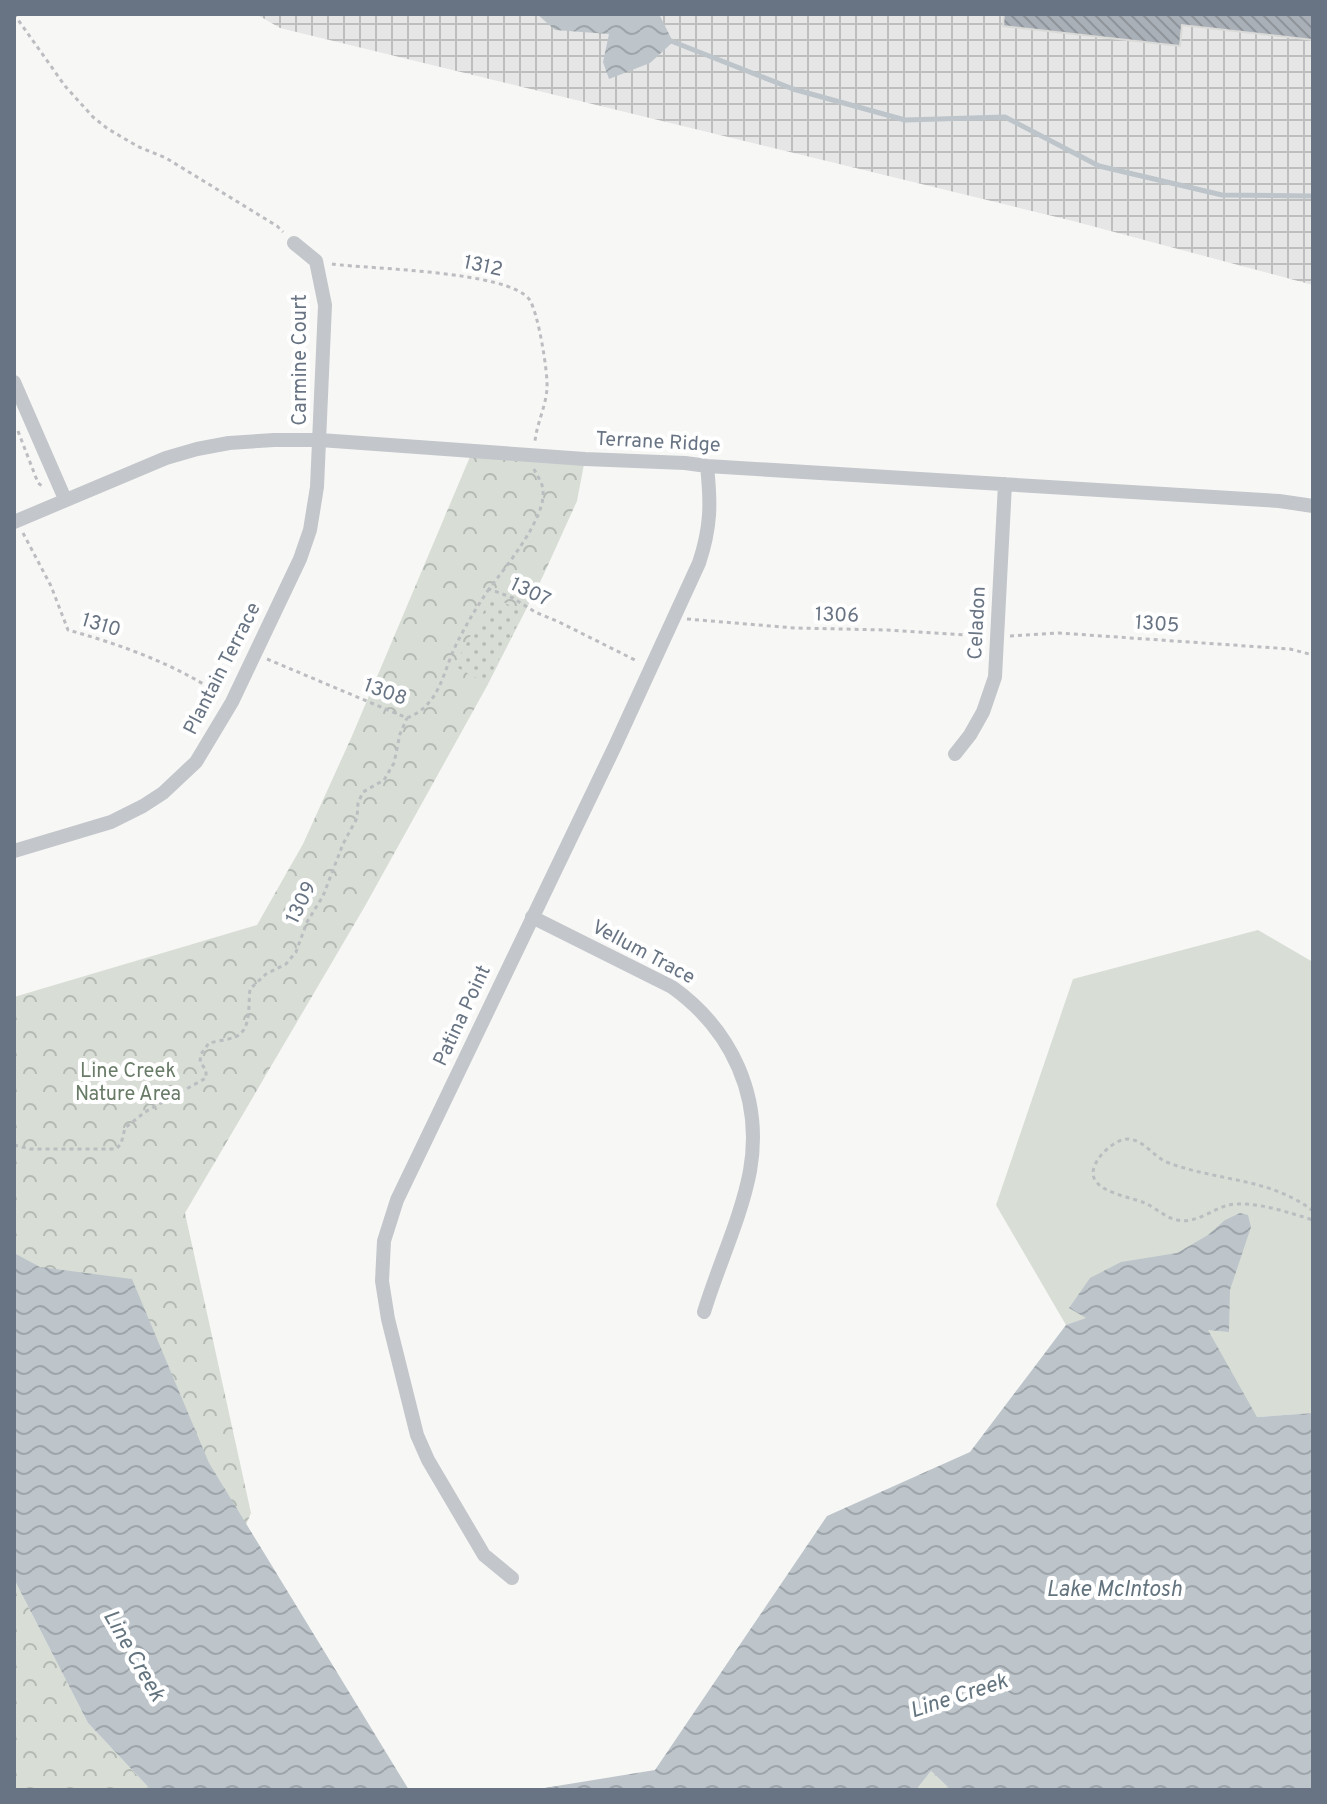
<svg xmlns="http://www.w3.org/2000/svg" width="1327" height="1804" viewBox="0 0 1327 1804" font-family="Overpass,sans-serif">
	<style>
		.industrial { fill: url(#industrial-grid) }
		.grass { fill: #d8ded6 }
		.forest { fill: url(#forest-crowns) }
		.park { fill: url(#park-dots) }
		.water { fill: url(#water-waves) }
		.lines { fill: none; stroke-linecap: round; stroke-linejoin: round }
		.stream { stroke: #bdc5cb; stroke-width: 5 }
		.building { fill: url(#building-back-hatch); stroke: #d9d9d7; stroke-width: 2 }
		.path { stroke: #bbbdc0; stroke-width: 3; stroke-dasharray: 4 4; stroke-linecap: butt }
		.minor { stroke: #c3c6ca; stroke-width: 14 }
		.labels { text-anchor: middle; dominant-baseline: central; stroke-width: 8; stroke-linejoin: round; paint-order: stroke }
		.street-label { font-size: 20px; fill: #687483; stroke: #fff }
		.park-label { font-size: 20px; fill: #687b67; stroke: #fff }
		.water-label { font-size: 22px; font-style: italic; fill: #64747f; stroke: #fff }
	</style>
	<defs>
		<pattern id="industrial-grid" width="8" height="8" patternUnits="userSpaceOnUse" patternTransform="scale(2)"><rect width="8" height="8" fill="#e5e6e5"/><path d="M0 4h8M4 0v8" fill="none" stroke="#bdbfbf"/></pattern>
		<pattern id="forest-crowns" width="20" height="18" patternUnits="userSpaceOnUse" patternTransform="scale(2)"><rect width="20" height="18" fill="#d8ded6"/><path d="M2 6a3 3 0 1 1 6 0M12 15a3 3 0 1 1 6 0" fill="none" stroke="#b3b9b3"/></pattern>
		<pattern id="park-dots" width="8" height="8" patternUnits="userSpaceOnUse" patternTransform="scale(2)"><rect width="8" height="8" fill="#d8ded6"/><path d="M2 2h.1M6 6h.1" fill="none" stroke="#b3b9b3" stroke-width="1.8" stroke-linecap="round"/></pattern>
		<pattern id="water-waves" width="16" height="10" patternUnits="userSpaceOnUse" patternTransform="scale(2)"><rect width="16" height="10" fill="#bdc5cb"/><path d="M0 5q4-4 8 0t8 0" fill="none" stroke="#9da5aa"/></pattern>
		<pattern id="building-back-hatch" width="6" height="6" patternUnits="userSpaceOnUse" patternTransform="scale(2)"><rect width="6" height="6" fill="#aab0b7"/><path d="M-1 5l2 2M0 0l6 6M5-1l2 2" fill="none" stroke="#8e949a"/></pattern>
	</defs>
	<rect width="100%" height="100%" fill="#f7f7f5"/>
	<path class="industrial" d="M256 14H1313V285L1073 221 280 28Z"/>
	<path class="grass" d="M1258 930 1313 962V1413L1257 1417 1168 1334 1066 1325 996 1205 1073 979Z"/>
	<path class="forest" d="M472 452 585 459 577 501 543 576 487 686 365 906 185 1213 251 1513 160 1733 14 1296V997L257 925 303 844 352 736Z
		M14 1579 88 1723 151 1790H14Z
		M931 1771 951 1790H916Z"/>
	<path class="park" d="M492 596 524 613 486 683 454 666Z"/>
	<path class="water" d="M537 14H659L673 42 650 63 609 79 603 62 609 34 555 30Z
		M1240 1213 1248 1215 1251 1227 1230 1290 1229 1332 1208 1330 1257 1417 1313 1413V1790H951L931 1771 916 1790H532L655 1770 827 1516 970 1452 1066 1325 1086 1318 1069 1308 1090 1278 1121 1262 1177 1253 1208 1235 1225 1220Z
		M14 1253 40 1267 132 1279 209 1463 409 1790H151L88 1723 14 1579Z"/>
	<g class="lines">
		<path class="stream" d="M666 39 793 89 905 120 1005 117 1099 166 1222 195 1313 196"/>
	</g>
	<path class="building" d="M1004 14H1313V40L1182 25 1180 46 1003 26Z"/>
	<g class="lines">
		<path class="path" d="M14 14 65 86 93 117 108 129 139 147 166 158 277 226 283 232
			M332 264C370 269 507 271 529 299 538 311 548 372 547 388 546 406 537 423 535 441
			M18 431 38 483 42 486
			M534 469C537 476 543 483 543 491 546 518 505 568 489 589L513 598 535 612 559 622 637 661
			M23 533 51 586 68 630C119 644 175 664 219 694
			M687 619 795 628 887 630 983 636
			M1010 636 1059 633 1290 649 1313 655
			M267 659 407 718C438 706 442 677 454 649 464 628 476 608 489 589
			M14 1145 30 1149H116L121 1144 125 1128 145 1112 206 1078V1070L200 1062 201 1054 209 1043C217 1041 227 1040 235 1037 252 1031 248 1003 250 989L266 974 286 964 296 952 307 922 323 896 343 844 357 818 358 803 363 792 384 780 394 763 400 734 407 718
			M1313 1211C1271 1178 1217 1181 1169 1163 1154 1158 1145 1140 1128 1139 1118 1139 1109 1147 1102 1154 1073 1189 1122 1194 1145 1203 1156 1208 1166 1218 1177 1220 1197 1224 1212 1209 1229 1205 1253 1200 1290 1213 1313 1220"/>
		<path class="minor" d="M14 382 65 499
			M14 522 166 458 197 449 229 443 274 440H320L585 459 685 463 707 466 1279 501 1313 506
			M955 754 970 735 983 712 995 677 1005 484
			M14 851 111 822 143 806 163 793 196 762 232 702 300 559 310 530 317 487 325 305 316 261 294 243
			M532 917 672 987C732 1030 763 1097 750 1171 741 1218 718 1266 704 1312
			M512 1578 484 1555 428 1460 417 1435 388 1319 382 1281 384 1241 397 1200 615 746 699 563C711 527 711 504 707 466"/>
	</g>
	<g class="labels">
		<g class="street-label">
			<text transform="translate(483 267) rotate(12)">1312</text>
			<text transform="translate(301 360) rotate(-90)">Carmine Court</text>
			<text transform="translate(658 443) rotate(3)">Terrane Ridge</text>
			<text transform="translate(530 593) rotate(26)">1307</text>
			<text transform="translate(837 616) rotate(2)">1306</text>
			<text transform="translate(978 623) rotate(-87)">Celadon</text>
			<text transform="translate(1157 625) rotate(4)">1305</text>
			<text transform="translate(101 626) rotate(17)">1310</text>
			<text transform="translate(223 669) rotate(-63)">Plantain Terrace</text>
			<text transform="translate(385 693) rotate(20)">1308</text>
			<text transform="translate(302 903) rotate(-64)">1309</text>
			<text transform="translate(643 953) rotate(28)">Vellum Trace</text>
			<text transform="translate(463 1016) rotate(-65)">Patina Point</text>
		</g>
		<g class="park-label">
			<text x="128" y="1072">Line Creek<tspan x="128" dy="23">Nature Area</tspan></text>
		</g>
		<g class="water-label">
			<text x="1114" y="1590">Lake McIntosh</text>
			<text transform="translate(133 1656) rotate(60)">Line Creek</text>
			<text transform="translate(959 1697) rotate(-18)">Line Creek</text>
		</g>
	</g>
	<rect width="1327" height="1804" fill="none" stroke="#687483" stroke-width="32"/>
</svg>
